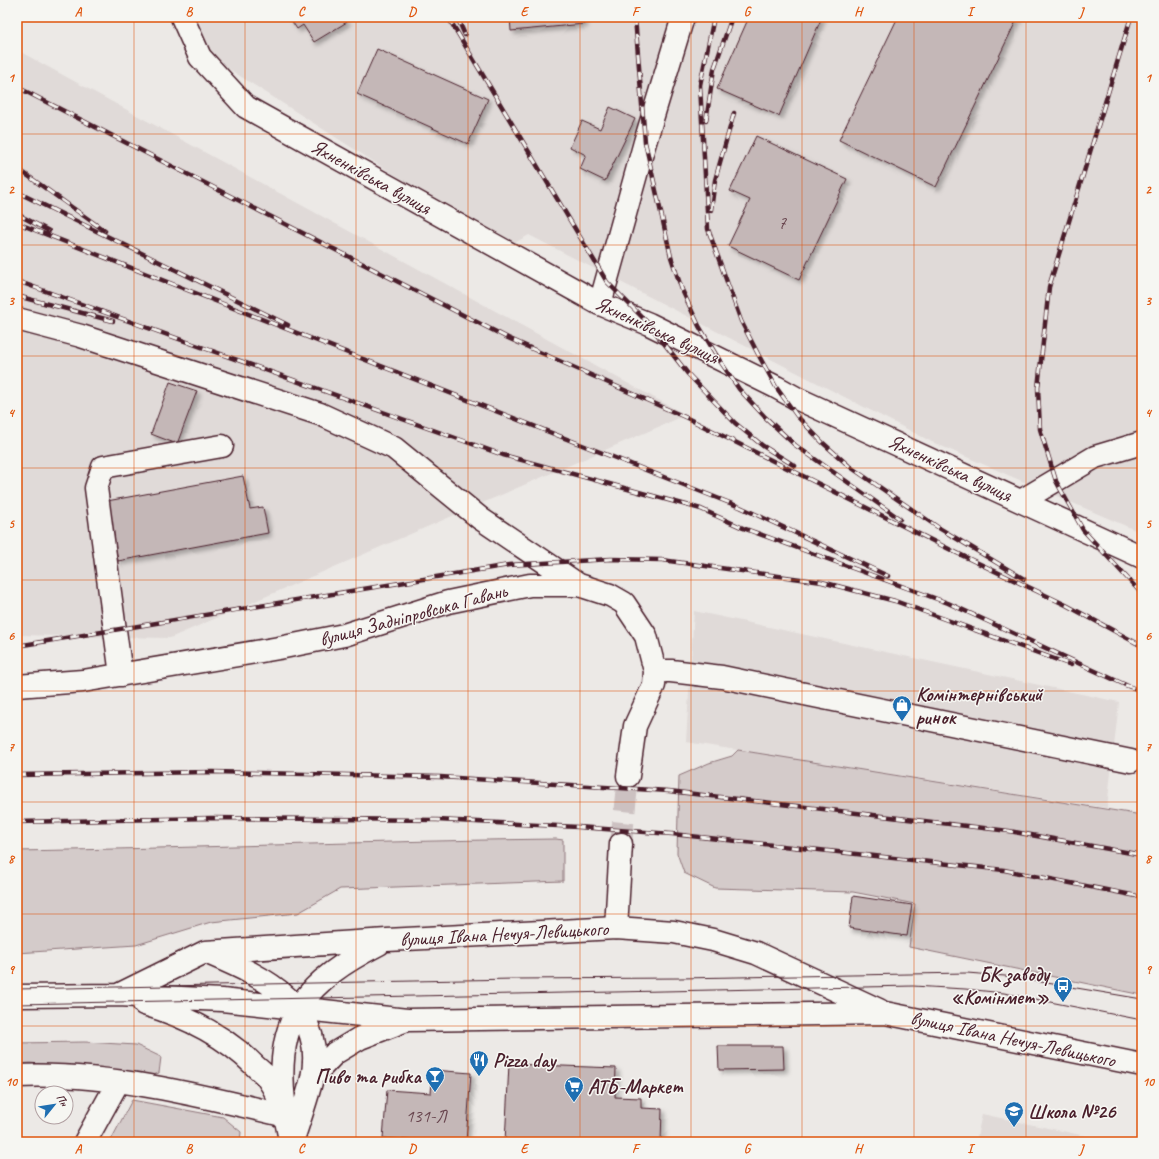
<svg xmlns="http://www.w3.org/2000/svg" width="1159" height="1159" viewBox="0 0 1159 1159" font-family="Caveat,sans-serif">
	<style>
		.built { fill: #e0dad8 }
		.green { fill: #d4cbca; stroke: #8f757a }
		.building { fill: #c4b7b7; stroke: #4a1f2b; filter: url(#shadow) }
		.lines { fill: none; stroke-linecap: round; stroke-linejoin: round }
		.minor-tunnel { stroke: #ccc1c1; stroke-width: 22; stroke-dasharray: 22 11; stroke-linecap: butt }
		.minor-casing { stroke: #4a1f2b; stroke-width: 25 }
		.major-casing { stroke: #4a1f2b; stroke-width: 25 }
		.minor { stroke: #f6f6f2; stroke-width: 22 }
		.major { stroke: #f6f6f2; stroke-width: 22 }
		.tram { stroke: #4a1f2b; stroke-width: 1 }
		.rail-casing { stroke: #4a1f2b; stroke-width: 4.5 }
		.rail { stroke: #f6f6f2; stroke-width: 3; stroke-dasharray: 9; stroke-linecap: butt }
		.grid { fill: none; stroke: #e0560e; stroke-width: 1; stroke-opacity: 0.55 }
		.labels { text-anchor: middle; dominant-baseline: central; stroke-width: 3; stroke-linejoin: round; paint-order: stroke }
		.number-label { font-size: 18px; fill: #68454e }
		.street-label { font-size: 20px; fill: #4a1f2b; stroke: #f6f6f2 }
		.poi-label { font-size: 20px; font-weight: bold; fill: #4a1f2b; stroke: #f6f6f2; text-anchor: start }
		.neatline { fill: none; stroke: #e0560e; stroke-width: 1.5 }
		.grid-label { font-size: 13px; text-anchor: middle; font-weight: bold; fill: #e0560e }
	</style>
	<defs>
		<filter id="shadow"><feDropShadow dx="3.5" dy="3.5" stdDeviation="2" flood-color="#0004"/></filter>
	</defs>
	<rect width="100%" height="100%" fill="#ece9e6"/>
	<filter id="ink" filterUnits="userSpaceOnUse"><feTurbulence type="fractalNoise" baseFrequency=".025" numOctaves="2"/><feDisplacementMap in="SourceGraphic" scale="8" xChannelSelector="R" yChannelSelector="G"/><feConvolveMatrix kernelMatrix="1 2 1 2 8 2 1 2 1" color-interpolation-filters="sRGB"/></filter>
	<g filter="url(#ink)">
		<path class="built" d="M199 17H1142V533L932 442 529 235 507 247 204 53Z
			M17 50 686 415 170 638 17 635Z
			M694 611 1119 702 1107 808 686 742Z
			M982 1114 1114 1142H976Z"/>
		<path class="green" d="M738 750 1142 815V995L909 947 915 904 853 892 715 888 684 873 677 853 679 776 709 763 732 756Z
			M556 839 563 840V881L340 889 298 913 211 922 136 945 17 953V851C197 848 376 841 556 839Z
			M85 1042 136 1045 161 1057 159 1073 145 1078 120 1072 30 1063 17 1064V1043Z
			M132 1100 223 1117 241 1132 240 1142H110Z"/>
		<path class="building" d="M289 17H344L347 22 314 42 303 25 297 29Z
			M510 17H584V24L511 31Z
			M749 17H822L779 116 717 89Z
			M898 17H1018L936 187 839 140Z
			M377 49 488 99 468 144 357 94Z
			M610 107 635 119 605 181 580 169 586 155 570 147 582 121 600 129Z
			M756 136 847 179 799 280 728 246 750 200 730 191Z
			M170 382 197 391 177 444 151 434Z
			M243 476 250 509 263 507 268 533 118 561 107 501Z
			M853 896 912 905 907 936 849 928Z
			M718 1046H783L784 1069 719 1070Z
			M509 1064 616 1068 615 1097 641 1098V1108L662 1109 661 1142H505Z
			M433 1070 471 1073 466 1142H429L383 1138 387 1090 431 1093Z"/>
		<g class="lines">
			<path class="minor-tunnel" d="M621 844 628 776"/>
			<defs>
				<path id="minor" d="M182 17 200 57 246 107 600 304 649 324 776 387 796 398 1142 557
					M600 304 645 142 683 17
					M17 319 81 336 320 414 394 448 481 519 579 585
					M1021 501 1095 457 1142 443
					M655 671H671L722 677 1131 761
					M121 675 96 488 103 467 222 446
					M17 686 83 681 279 648 344 635 448 602 530 585H579L610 595 624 603 646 636 655 671 654 685 635 726 628 776
					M616 928 621 844
					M17 1076C106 1072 200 1095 286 1116
					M85 1142 118 1082"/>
				<path id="major" d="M210 954C264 977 327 1006 312 1078 307 1099 299 1121 292 1142
					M118 995 205 952 387 940 616 928 674 932 713 940 756 953 879 1010
					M17 996 118 995 222 1000 407 1020 885 1013 1142 1065
					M144 1004C185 1016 224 1035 255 1066 259 1070 265 1074 268 1079 281 1098 287 1120 290 1142
					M312 1077 335 1053 360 1038 404 1021
					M284 1101C274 1016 307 981 379 944"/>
			</defs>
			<use href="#minor" class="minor-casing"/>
			<use href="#major" class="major-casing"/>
			<use href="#minor" class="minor"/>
			<use href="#major" class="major"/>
			<path class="tram" d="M17 989 513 979 680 978 967 973 1005 976 1142 999
				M17 1004 913 986 965 989 1004 993 1142 1020"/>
			<defs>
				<path id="rail" d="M448 17 607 282 649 324 688 374 735 423 763 446 795 466
					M457 17 465 35
					M635 17 645 142 671 257 682 290 699 326 718 358 739 389 765 417 795 445 900 519
					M714 17 700 85 708 229 741 321 758 354 776 387 797 416 822 442 849 466 939 528 1024 579
					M1131 17 1049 287 1038 388 1040 429 1056 481 1083 530 1142 594
					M17 87 508 338 687 418 957 553 1066 605 1142 646
					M706 121 714 69 732 17
					M17 168 105 231
					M17 192 288 325
					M711 210 715 180 734 113
					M17 214 49 231
					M17 223 740 507 888 576
					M17 281 503 455 701 509 743 528 948 603 1130 687
					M17 296 113 321
					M17 646 509 565 611 559 662 560 822 582 895 601 1071 665
					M1125 685 1142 691
					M17 775 212 772 440 777 669 791 1009 831 1142 855
					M17 822 211 818 437 820 578 827 672 834 1004 870 1142 897"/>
			</defs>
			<use href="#rail" class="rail-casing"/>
			<use href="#rail" class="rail"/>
		</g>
	</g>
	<path class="grid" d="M134 17V1142M245 17V1142M356 17V1142M468 17V1142M580 17V1142M691 17V1142M802 17V1142M914 17V1142M1026 17V1142M17 134H1142M17 245H1142M17 356H1142M17 468H1142M17 580H1142M17 691H1142M17 802H1142M17 914H1142M17 1026H1142"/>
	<defs>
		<symbol id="shop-pin" viewBox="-11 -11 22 30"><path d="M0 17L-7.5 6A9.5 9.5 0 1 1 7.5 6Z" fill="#1f6fb2" stroke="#f6f6f2"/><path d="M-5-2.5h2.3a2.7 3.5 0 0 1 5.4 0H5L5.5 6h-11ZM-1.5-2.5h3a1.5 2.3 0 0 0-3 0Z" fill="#fff"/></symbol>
		<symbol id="bus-pin" viewBox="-11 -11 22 30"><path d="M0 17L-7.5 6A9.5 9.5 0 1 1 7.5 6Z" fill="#1f6fb2" stroke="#f6f6f2"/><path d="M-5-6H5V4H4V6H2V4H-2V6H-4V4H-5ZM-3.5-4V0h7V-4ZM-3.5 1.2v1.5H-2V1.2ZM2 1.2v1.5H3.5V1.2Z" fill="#fff"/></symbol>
		<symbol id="restaurant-pin" viewBox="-11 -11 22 30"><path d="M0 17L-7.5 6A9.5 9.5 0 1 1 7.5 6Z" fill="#1f6fb2" stroke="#f6f6f2"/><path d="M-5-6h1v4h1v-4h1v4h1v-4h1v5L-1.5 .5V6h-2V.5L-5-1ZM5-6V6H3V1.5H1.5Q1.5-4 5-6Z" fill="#fff"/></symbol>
		<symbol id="bar-pin" viewBox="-11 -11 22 30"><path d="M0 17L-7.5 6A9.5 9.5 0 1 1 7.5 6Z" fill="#1f6fb2" stroke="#f6f6f2"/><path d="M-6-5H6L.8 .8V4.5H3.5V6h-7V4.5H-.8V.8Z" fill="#fff"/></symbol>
		<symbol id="supermarket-pin" viewBox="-11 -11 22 30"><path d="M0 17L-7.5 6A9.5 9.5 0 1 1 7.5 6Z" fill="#1f6fb2" stroke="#f6f6f2"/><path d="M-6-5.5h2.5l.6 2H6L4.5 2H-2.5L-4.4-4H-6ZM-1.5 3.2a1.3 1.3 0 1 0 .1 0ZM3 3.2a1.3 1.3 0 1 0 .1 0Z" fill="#fff"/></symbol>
		<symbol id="school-pin" viewBox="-11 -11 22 30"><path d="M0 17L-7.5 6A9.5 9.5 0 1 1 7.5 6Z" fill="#1f6fb2" stroke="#f6f6f2"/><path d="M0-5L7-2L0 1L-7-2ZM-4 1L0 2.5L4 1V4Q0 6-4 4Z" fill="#fff"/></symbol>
	</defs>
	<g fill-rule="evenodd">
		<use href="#shop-pin" x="891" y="694" width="22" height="30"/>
		<use href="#bus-pin" x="1052" y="975" width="22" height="30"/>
		<use href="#restaurant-pin" x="468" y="1049" width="22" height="30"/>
		<use href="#bar-pin" x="424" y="1065" width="22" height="30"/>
		<use href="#supermarket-pin" x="563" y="1075" width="22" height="30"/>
		<use href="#school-pin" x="1003" y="1100" width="22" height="30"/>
	</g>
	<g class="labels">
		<g class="number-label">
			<text x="782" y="223">7</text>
			<text x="426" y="1116">131-Л</text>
		</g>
		<g class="street-label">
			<text transform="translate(371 177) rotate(29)">Яхненківська вулиця</text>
			<text transform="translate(657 330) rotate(25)">Яхненківська вулиця</text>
			<text transform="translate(950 468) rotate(25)">Яхненківська вулиця</text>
			<text transform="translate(413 615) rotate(-15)">вулиця Задніпровська Гавань</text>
			<text transform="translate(504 934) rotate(-3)">вулиця Івана Нечуя-Левицького</text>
			<text transform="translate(1013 1039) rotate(12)">вулиця Івана Нечуя-Левицького</text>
		</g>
		<g class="poi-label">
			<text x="916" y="694">Комінтернівський<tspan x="916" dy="23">ринок</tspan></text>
			<text x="1049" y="974" text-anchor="end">БК заводу<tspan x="1049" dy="23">«Комінмет»</tspan></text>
			<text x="493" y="1060">Pizza day</text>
			<text x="421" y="1076" text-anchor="end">Пиво та рибка</text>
			<text x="588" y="1086">АТБ-Маркет</text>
			<text x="1028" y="1111">Школа №26</text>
		</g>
	</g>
	<rect width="1159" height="1159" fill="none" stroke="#f6f6f2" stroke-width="44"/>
	<g transform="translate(54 1105) rotate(60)"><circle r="19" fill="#f6f6f2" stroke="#b1a0a2"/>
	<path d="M0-3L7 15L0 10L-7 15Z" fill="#1f6fb2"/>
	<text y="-6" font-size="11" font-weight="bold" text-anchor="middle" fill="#4a1f2b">Пн</text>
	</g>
	<rect x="22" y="22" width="1115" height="1115" class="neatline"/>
	<g class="grid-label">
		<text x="78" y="16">A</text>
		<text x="189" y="16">B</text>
		<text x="301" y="16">C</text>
		<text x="412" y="16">D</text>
		<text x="524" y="16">E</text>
		<text x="635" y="16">F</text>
		<text x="747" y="16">G</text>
		<text x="858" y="16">H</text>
		<text x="970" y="16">I</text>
		<text x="1081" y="16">J</text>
		<text x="11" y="82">1</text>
		<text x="1148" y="82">1</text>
		<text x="11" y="194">2</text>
		<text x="1148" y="194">2</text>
		<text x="11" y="305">3</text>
		<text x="1148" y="305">3</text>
		<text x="11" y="417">4</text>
		<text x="1148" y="417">4</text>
		<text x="11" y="528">5</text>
		<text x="1148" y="528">5</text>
		<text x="11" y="640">6</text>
		<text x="1148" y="640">6</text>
		<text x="11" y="751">7</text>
		<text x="1148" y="751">7</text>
		<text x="11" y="863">8</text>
		<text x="1148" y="863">8</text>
		<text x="11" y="974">9</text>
		<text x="1148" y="974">9</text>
		<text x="11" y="1086">10</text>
		<text x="1148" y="1086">10</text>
		<text x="78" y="1153">A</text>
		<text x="189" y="1153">B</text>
		<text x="301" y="1153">C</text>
		<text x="412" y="1153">D</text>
		<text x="524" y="1153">E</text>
		<text x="635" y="1153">F</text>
		<text x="747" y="1153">G</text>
		<text x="858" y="1153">H</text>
		<text x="970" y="1153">I</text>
		<text x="1081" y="1153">J</text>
	</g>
</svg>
